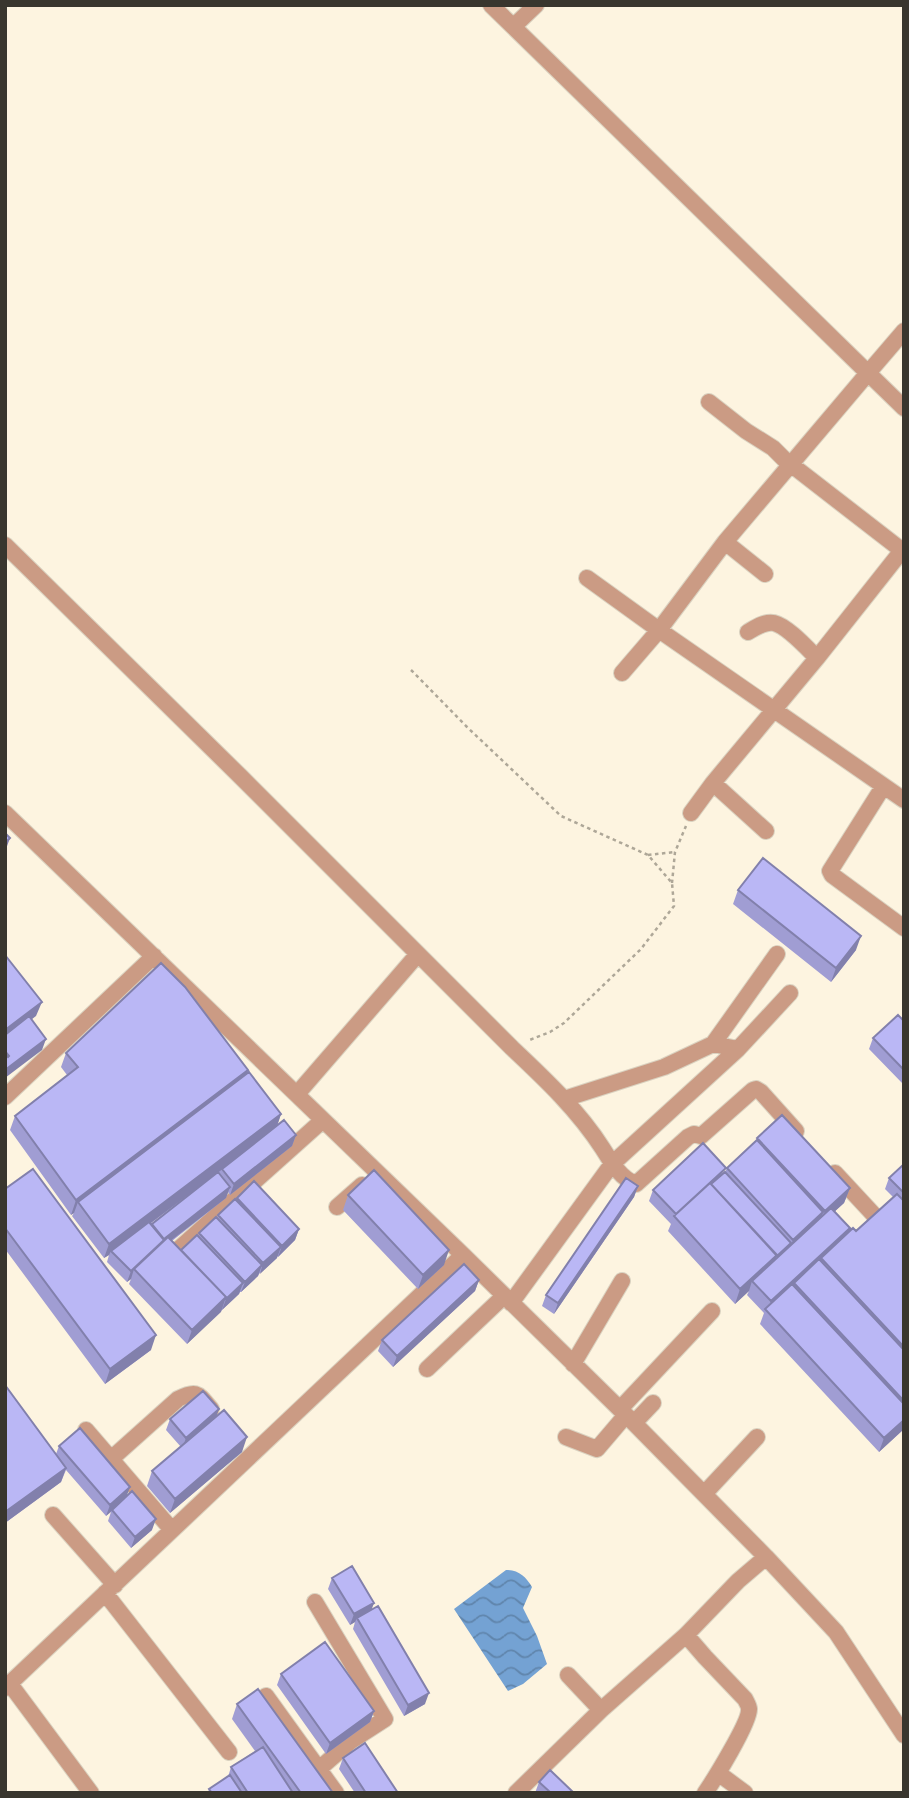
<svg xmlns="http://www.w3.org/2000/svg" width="909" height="1798" viewBox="0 0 909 1798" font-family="'Space Grotesk',sans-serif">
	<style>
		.water { fill: url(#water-waves) }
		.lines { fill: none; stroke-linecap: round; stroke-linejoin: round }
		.minor-casing { stroke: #dad2c0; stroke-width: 18 }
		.path { stroke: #aea798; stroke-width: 2.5; stroke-dasharray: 3.5 3.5; stroke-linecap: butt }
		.minor { stroke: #cb9b84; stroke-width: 16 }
		.wall { fill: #a09dd3; fill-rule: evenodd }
		.shaded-wall { fill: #8280ac }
		.building { fill: #bab7f5; stroke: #8280ac; stroke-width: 2 }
	</style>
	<defs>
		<pattern id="water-waves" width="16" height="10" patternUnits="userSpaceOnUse" patternTransform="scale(1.75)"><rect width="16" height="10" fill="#74a2d3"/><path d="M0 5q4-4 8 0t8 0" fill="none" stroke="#6085ac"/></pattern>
	</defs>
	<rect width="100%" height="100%" fill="#fdf4e0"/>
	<path class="water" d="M506 1570C519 1570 526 1577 532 1587L523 1608 537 1636 547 1664 523 1684 508 1691 454 1609Z"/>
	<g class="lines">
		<defs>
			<path id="minor" d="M491 5 868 373 725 542 659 630 622 673
				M514 26 536 5
				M904 331 868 373 904 408
				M709 402 746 431 773 448 784 459 904 552
				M725 542 765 574
				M5 545 241 777 512 1048C545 1079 578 1110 603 1149 611 1162 621 1179 636 1184L688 1137 694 1134 701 1136 753 1090 756 1089 761 1092 796 1131
				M587 578 659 630 904 800
				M748 632C755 628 765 621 774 623 787 626 807 648 817 658
				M713 783 766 831
				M883 787 830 871 832 875 904 928
				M5 813 463 1255 634 1423 766 1557 836 1632 904 1735
				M691 813 713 783 817 658 904 548
				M713 1044 777 954
				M297 1094 418 954
				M5 1097 154 956
				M564 1099 664 1067 713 1044 738 1049
				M835 1173 874 1215
				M337 1207 362 1185
				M171 1256 323 1120
				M511 1303 612 1164 738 1049 790 993
				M573 1364 622 1281
				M427 1369 504 1296
				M620 1409 712 1311
				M634 1423 653 1403
				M86 1430 172 1530
				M566 1437 597 1449 626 1415
				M111 1459 178 1399C197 1389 198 1394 211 1409
				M704 1494 757 1437
				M53 1515 115 1585
				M105 1593 229 1752
				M315 1602 385 1719 351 1741 319 1769
				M686 1635 705 1657 745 1699C747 1703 749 1706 749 1709 750 1722 714 1780 705 1793
				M568 1675 601 1710
				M10 1684 91 1793
				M5 1688 463 1255
				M266 1696 336 1793
				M718 1773 745 1793
				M516 1793 601 1710 686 1635 738 1581 766 1557"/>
		</defs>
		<use href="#minor" class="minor-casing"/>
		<path class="path" d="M411 670 467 727 561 816 648 855 672 883 674 906 641 949 564 1023 550 1032 527 1041
			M648 855 675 852
			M672 883 675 852 686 826"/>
		<use href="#minor" class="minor"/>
	</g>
	<path class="wall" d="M738 890 856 950 831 982 733 904Z
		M904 1021V1083L903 1084 869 1049 873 1038Z
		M66 1053 247 1074 281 1114 277 1126 296 1135 292 1146 230 1195 228 1192 226 1198 172 1241 181 1250 198 1236 199 1233 217 1218 218 1215 236 1200 237 1198 299 1229 295 1240 278 1257 277 1256V1258L259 1274 258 1276 241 1292H240L239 1294 222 1310 187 1344 129 1284 131 1279 127 1282 107 1262 109 1255 104 1258 72 1216 74 1213 71 1215 10 1130 15 1116 67 1075 61 1067ZM213 1176 152 1224V1226L150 1224Z
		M757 1138 850 1188 844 1203 835 1211 850 1228 848 1232 856 1231 893 1197 885 1189 889 1178 904 1164V1429L879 1452 760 1324 764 1313 747 1295 749 1291 735 1304 668 1231 671 1224 649 1201 653 1190 725 1172 727 1168 756 1141Z
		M638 1186 634 1197 554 1314 542 1306 546 1295Z
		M5 1189 151 1350 105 1384 5 1249Z
		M348 1195 444 1265 418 1289 343 1210Z
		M479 1280 475 1291 393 1367 378 1351 382 1340Z
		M5 1385 56 1454 59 1446 127 1496 152 1530 131 1548 108 1521 111 1512 106 1516 66 1470 61 1482 5 1523Z
		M170 1419 242 1452 170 1513 147 1486 152 1471 181 1447 166 1430Z
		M332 1578 372 1609 425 1704 404 1716 353 1629 355 1622 350 1625 328 1589Z
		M281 1674 374 1711 370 1722 326 1754 277 1685Z
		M237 1704 333 1793H208L209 1789 228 1777 231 1767 255 1751 232 1719Z
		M343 1758 398 1793H355L339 1769Z
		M539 1782 574 1793H535Z"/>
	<path class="shaded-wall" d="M10 838 6 849 5 850V843Z
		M861 936 856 950 831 982 836 968Z
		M42 1002 36 1016 5 1040V1030Z
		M46 1039 42 1050 5 1078V1070Z
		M248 1070 243 1085 78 1202 74 1213 71 1215 76 1200Z
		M281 1114 276 1129 112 1252 111 1251 109 1255 104 1258 109 1244Z
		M296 1135 292 1146 230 1195 234 1184Z
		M638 1186 634 1197 554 1314 558 1303Z
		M230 1187 226 1198 134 1269 131 1279 127 1282 131 1271 164 1239Z
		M850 1188 844 1203 820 1225 825 1211Z
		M823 1212 818 1227 788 1254 793 1240Z
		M850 1228 845 1243 821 1258 817 1268 794 1283 790 1293 768 1312 771 1301Z
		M299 1229 295 1240 278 1257 282 1246Z
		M281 1247 277 1258 260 1274 263 1263Z
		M449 1250 444 1265 418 1289 423 1275Z
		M777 1255 771 1270 752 1281 749 1291 735 1304 740 1289Z
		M262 1265 258 1276 241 1292 245 1282Z
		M479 1280 475 1291 393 1367 397 1356Z
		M243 1283 239 1294 222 1310 226 1299Z
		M226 1297 221 1312 187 1344 192 1330Z
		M156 1335 151 1350 105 1384 110 1369Z
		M219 1409 215 1420 182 1449 186 1438Z
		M904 1420V1429L879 1452 884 1438Z
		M247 1437 242 1452 170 1513 175 1499Z
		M66 1468 61 1482 5 1523V1512Z
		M130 1487 126 1498 106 1516 110 1505Z
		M156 1519 152 1530 131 1548 135 1537Z
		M374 1603 370 1614 357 1618 355 1622 350 1625 354 1614Z
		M429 1693 425 1704 404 1716 408 1705Z
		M374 1711 370 1722 326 1754 330 1743Z"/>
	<path class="building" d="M5 833 10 838 5 843Z
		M763 858 861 936 836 968 738 890Z
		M5 955 42 1002 5 1030Z
		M161 963 185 987 248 1070 76 1200 15 1116 78 1067 66 1053Z
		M898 1015 904 1021V1070L873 1038Z
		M29 1016 46 1039 5 1070V1054L8 1057 9 1056 5 1051V1035Z
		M249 1072 281 1114 109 1244 78 1202Z
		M782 1115 850 1188 825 1211 757 1138Z
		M284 1120 296 1135 234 1184 222 1169Z
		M757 1140 823 1212 793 1240 727 1168Z
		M703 1143 726 1168 676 1214 653 1190Z
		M904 1164V1193L889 1178Z
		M33 1169 156 1335 110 1369 5 1228V1189Z
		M374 1170 449 1250 423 1275 348 1195Z
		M218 1172 230 1187 164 1239 152 1224Z
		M725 1172 791 1243 777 1256 711 1184Z
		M626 1178 638 1186 558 1303 546 1295Z
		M254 1181 299 1229 282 1246 237 1198Z
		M710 1183 777 1255 740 1289 674 1216Z
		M897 1194 904 1201V1347L821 1258 853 1228 856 1231Z
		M235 1199 281 1247 263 1263 218 1215Z
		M831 1208 850 1228 771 1301 752 1281Z
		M216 1217 262 1265 245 1282 199 1233Z
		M149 1222 164 1240 131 1271 111 1251Z
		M197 1235 243 1283 226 1299 225 1298 226 1297 181 1250Z
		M168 1237 226 1297 192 1330 134 1269Z
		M819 1259 904 1350V1401L794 1283Z
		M464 1264 479 1280 397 1356 382 1340Z
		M792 1284 904 1404V1420L884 1438 765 1309Z
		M5 1385 66 1468 5 1512Z
		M203 1391 219 1409 186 1438 170 1419Z
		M224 1410 247 1437 175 1499 152 1471Z
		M80 1428 130 1487 110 1505 59 1446Z
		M132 1491 156 1519 135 1537 112 1510Z
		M352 1566 374 1603 354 1614 332 1578Z
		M378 1606 429 1693 408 1705 357 1618Z
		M325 1642 374 1711 330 1743 281 1674Z
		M258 1689 333 1793H301L237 1704Z
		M365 1743 398 1793H366L343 1758Z
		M263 1747 293 1793H248L231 1767Z
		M550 1770 574 1793H551L539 1782Z
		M230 1775 242 1793H212L209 1789Z"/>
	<rect width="909" height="1798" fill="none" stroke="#39362e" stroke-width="14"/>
</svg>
